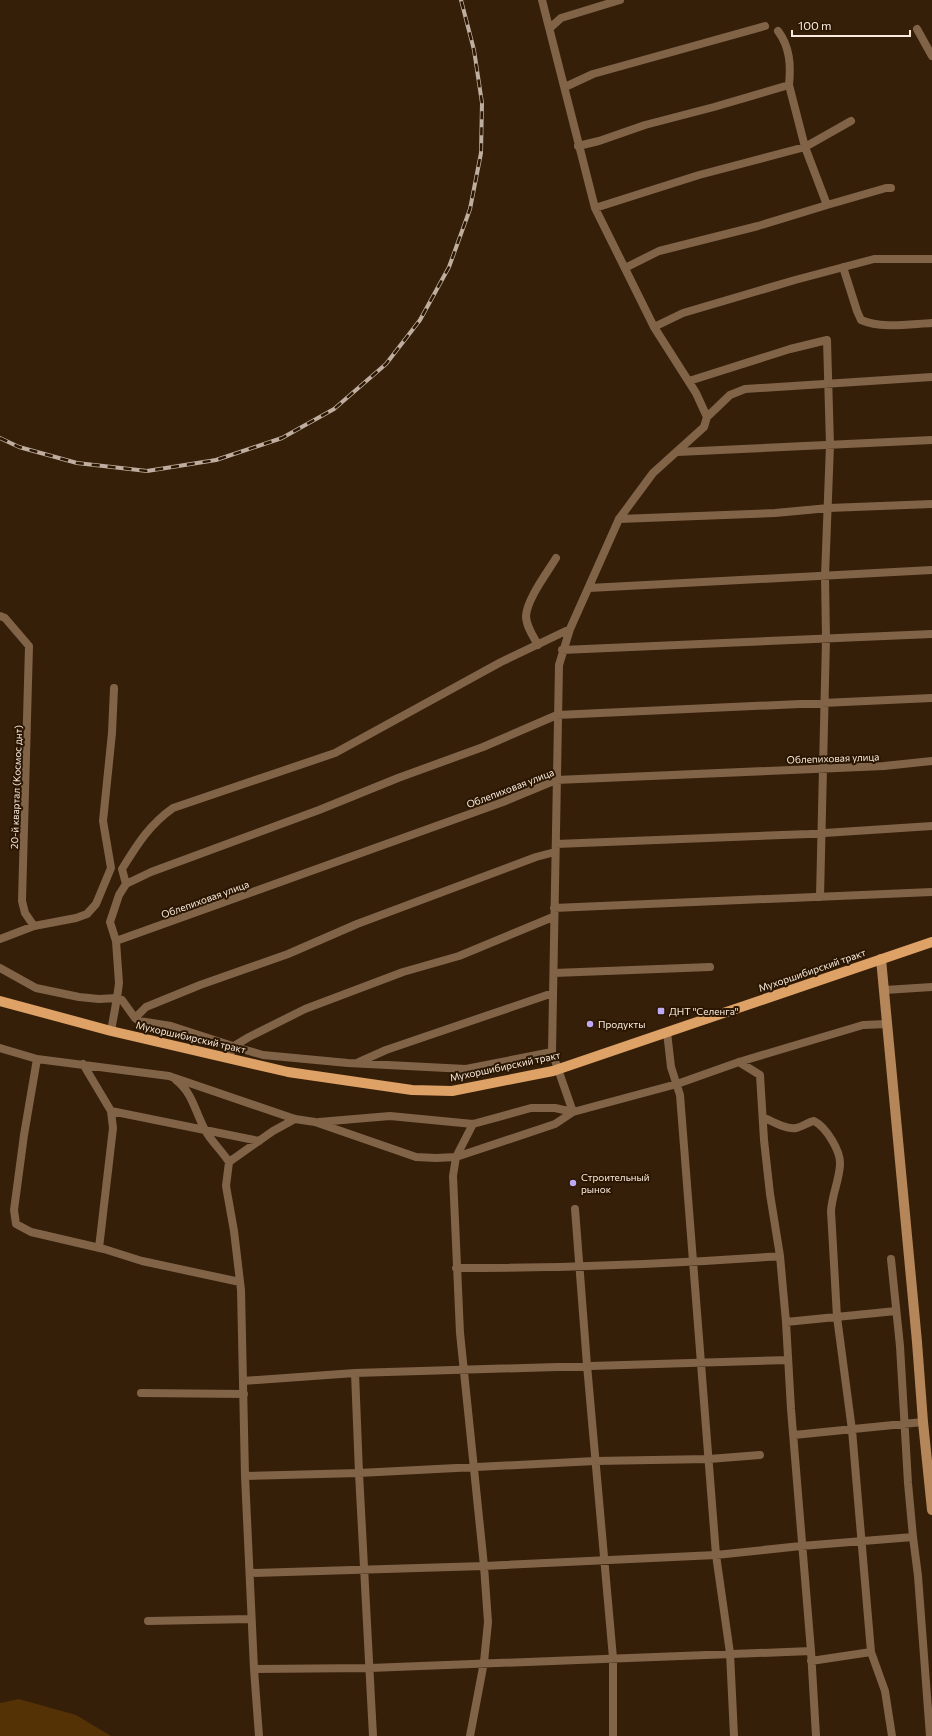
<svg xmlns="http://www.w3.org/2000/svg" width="932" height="1736" viewBox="0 0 932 1736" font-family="Commissioner,sans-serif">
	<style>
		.green { fill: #553106 }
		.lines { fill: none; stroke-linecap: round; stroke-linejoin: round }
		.street { stroke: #816348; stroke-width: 8 }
		.secondary { stroke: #b58659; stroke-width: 10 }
		.primary { stroke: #dea166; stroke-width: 10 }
		.rail-casing { stroke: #bfae9f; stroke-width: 4 }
		.rail { stroke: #2a1601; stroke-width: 2.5; stroke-dasharray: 8; stroke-linecap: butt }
		.poi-dot { fill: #bea9f4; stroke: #2a1601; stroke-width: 1.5 }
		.labels { text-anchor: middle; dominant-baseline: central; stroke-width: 4; stroke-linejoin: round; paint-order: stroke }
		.street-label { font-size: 10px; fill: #f9eadd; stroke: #2a1601 }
		.poi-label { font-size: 10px; fill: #f9eadd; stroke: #2a1601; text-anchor: start }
	</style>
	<rect width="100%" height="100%" fill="#351f09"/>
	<path class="green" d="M19 1699 76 1715 111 1736H0V1703Z"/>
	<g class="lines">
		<path class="street" d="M542 0 595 208 654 327 696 393 707 417 704 427 653 473 619 519 570 629 559 665 552 1052 573 1112
			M550 28 561 18 620 0
			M917 29 932 56
			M565 87 593 74 765 26
			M578 146 599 141 645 125 714 107 789 85C791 65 790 47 778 31
			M827 205 886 188H891
			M595 208 699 175 805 147 789 85
			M843 267 857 311 861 320C882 329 910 324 932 323
			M625 268 659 251 758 226 827 205 805 147 851 121
			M654 327 683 313 795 280 874 259H932
			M689 381 790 349 827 340 830 445 825 576 826 639 820 897
			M707 417 730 395 745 389 932 377
			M677 452 932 440
			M619 519 775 513 829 508 932 504
			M589 588 932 570
			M0 616 5 618 29 646 22 901 25 913 34 926
			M538 645C533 636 526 626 526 616 527 599 547 573 556 558
			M562 650 932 634
			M556 844 809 834 932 826
			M126 884 151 872 319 810 398 778 483 747 557 715 932 698
			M554 908 932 892
			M0 939 34 926 76 918 87 914 96 904 111 868 103 821 112 733 114 688
			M116 941 503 802 556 780 884 766 932 761
			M0 968 36 988 79 997 99 999 117 998 122 1000 135 1018 139 1021 171 1026 242 1049 263 1055 348 1063 466 1069 552 1052
			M554 973 710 967
			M885 990 932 987
			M135 1018 146 1007 200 985 288 954 357 924 536 857 555 852
			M111 1031 117 998 119 983 116 941 110 922 119 895 126 884 122 869C137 845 149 825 173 808L335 753 501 662 570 629
			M667 1032 671 1067 680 1095 716 1555 730 1653 734 1736
			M0 1048 37 1059 169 1076 295 1119 315 1122 416 1157 436 1158 456 1157 555 1124 573 1112 677 1084 739 1062 863 1025 887 1024
			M228 1058 234 1046 249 1037 305 1009 403 972 459 956 553 917
			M37 1059 24 1135 14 1210 16 1224 31 1232 104 1249 142 1261 240 1282
			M359 1062 386 1050 553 993
			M739 1062 760 1075 764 1140 770 1194 780 1256 786 1322 791 1409 811 1651 816 1736
			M83 1064 111 1111 113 1128 99 1248
			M176 1080C193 1093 195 1112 205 1130 211 1141 222 1151 229 1162L226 1186 234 1231 241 1290 245 1476 254 1669 259 1736
			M111 1111 259 1141
			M763 1117C771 1121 787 1130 796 1128 802 1127 808 1122 814 1121 826 1127 841 1151 840 1165 839 1181 832 1195 831 1211L837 1317 852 1430 871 1652 885 1691 892 1736
			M319 1122 390 1116 473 1124 531 1108H555L573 1112
			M229 1162 273 1131 295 1119
			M575 1209 587 1365 613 1658V1736
			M891 1259 900 1346 908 1483 913 1537 918 1576 930 1736
			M456 1268C564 1268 672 1264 780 1256
			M786 1322 896 1311
			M355 1373 359 1473 373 1736
			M243 1381 355 1373 788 1360
			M141 1393 244 1394
			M794 1435 923 1422
			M245 1476 359 1473 595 1461 709 1459 760 1455
			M250 1573 484 1566 716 1555 801 1546 913 1537
			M148 1621 251 1619
			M811 1661 871 1652
			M254 1669 370 1668 811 1651
			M470 1736 484 1662 488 1622 484 1566 460 1333 453 1176 456 1157 473 1124"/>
		<path class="secondary" d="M881 959 917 1342 923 1422 932 1510"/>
		<path class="primary" d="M0 1001 111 1031 288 1072 412 1090 452 1091 553 1071 932 942"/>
		<defs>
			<path id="rail" d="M0 438 19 447 77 463 147 471 216 460 282 438 334 409 386 364 420 320 449 267 470 209 481 153 482 103 474 50 461 0"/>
		</defs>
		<use href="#rail" class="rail-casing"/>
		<use href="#rail" class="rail"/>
	</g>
	<g class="poi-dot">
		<rect x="657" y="1007" width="8" height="8" rx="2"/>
		<circle cx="590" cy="1024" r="4"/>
		<circle cx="573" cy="1183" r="4"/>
	</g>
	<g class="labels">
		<g class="street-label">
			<text transform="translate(833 758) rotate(-2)">Облепиховая улица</text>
			<text transform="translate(16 787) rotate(-88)">20-й квартал (Космос днт)</text>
			<text transform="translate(510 788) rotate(-21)">Облепиховая улица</text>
			<text transform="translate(205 899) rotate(-20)">Облепиховая улица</text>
			<text transform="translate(812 970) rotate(-19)">Мухоршибирский тракт</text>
			<text transform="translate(191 1037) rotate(13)">Мухоршибирский тракт</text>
			<text transform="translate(505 1066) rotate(-12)">Мухоршибирский тракт</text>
		</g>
		<g class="poi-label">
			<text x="669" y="1011">ДНТ "Селенга"</text>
			<text x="598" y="1024">Продукты</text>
			<text x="581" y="1177">Строительный<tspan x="581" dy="12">рынок</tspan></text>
		</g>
	</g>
	<path d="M792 30v6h118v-6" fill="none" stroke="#f9eadd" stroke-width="2"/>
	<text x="798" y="30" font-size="12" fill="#f9eadd" stroke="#2a1601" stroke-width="3" paint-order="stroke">100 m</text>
</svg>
